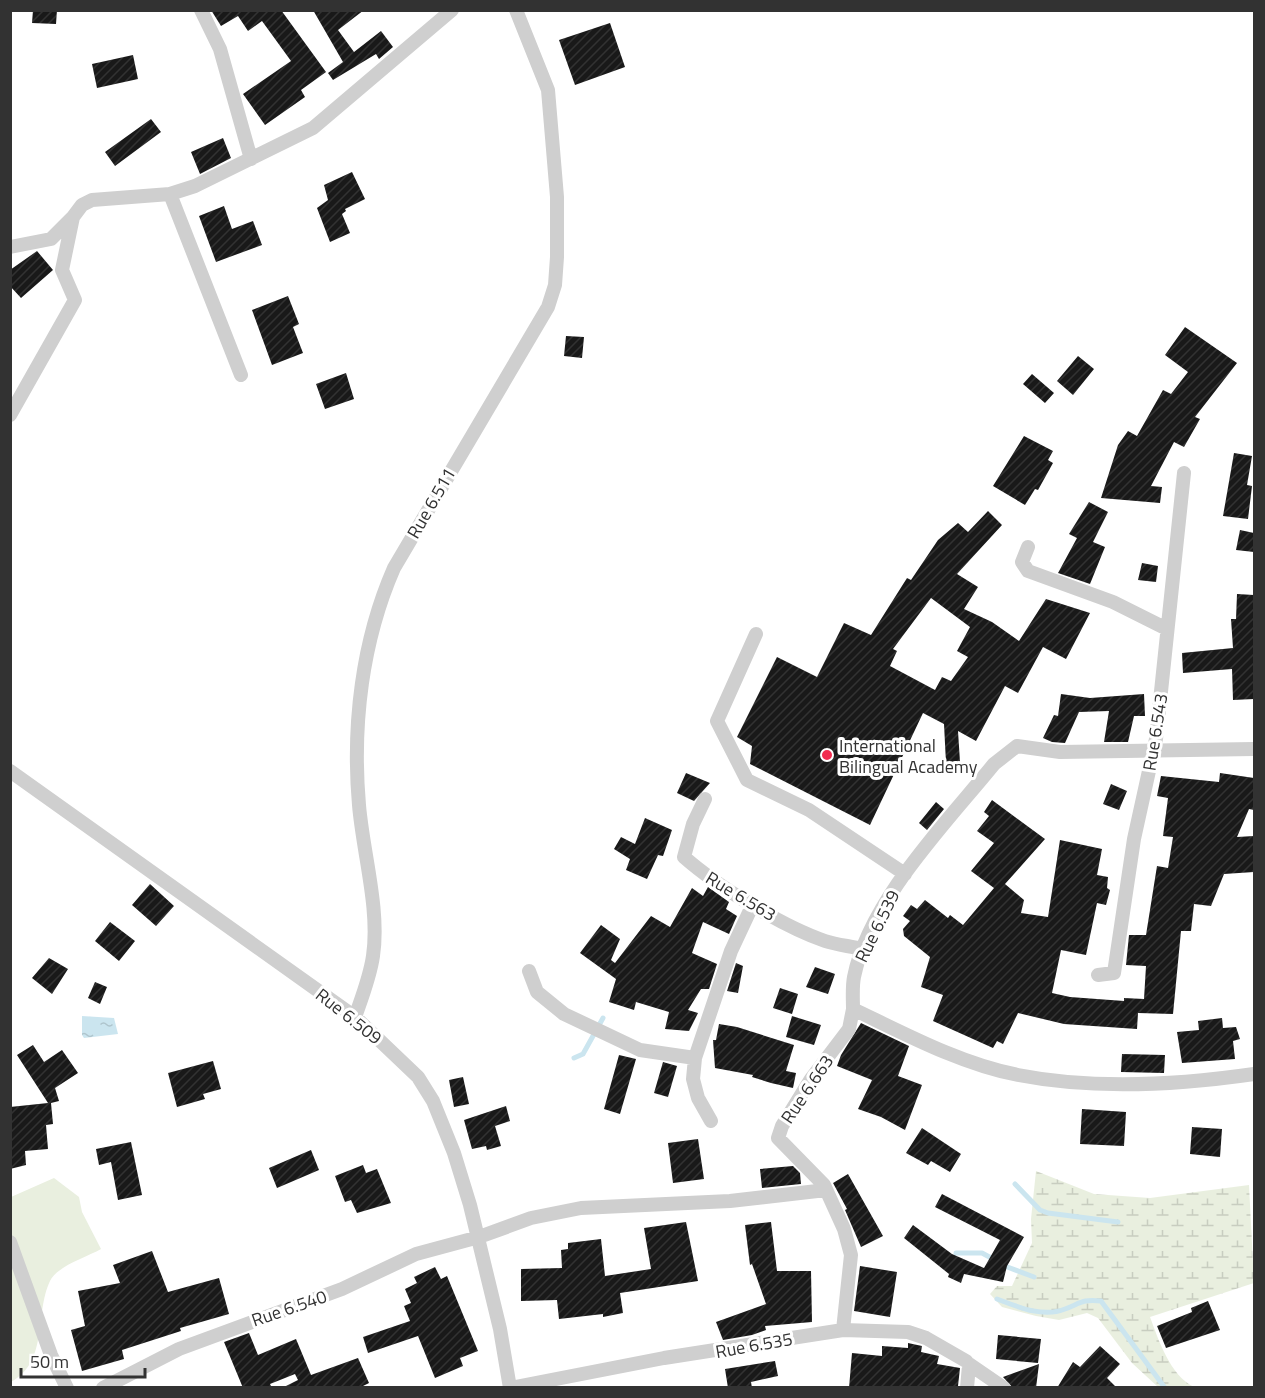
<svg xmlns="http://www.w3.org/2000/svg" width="1265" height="1398" viewBox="0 0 1265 1398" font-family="'Titillium Web',sans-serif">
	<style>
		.green { fill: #e9efdf }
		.wetland { fill: url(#wetland-marsh) }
		.water { fill: url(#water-ripples) }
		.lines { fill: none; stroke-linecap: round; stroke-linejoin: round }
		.stream { stroke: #cbe5ef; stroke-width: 5 }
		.building { fill: url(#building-hatch); fill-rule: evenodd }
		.street { stroke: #cfcfcf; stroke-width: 14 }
		.poi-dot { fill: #f12c4f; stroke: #fff; stroke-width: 2 }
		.labels { text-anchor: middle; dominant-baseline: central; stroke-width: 6; stroke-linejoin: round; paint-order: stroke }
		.street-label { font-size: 18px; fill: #323232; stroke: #fff }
		.poi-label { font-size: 18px; fill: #323232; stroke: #fff; text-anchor: start }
	</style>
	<defs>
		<pattern id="wetland-marsh" width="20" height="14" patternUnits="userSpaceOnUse" patternTransform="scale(1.5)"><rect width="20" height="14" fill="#e9efdf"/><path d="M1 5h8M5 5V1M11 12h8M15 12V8" fill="none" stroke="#c8cdc0"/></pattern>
		<pattern id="water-ripples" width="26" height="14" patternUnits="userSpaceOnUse" patternTransform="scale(1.5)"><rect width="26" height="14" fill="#cbe5ef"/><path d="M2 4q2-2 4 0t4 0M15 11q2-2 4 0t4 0" fill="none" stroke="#afc5cd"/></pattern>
		<pattern id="building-hatch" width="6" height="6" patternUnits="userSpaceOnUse" patternTransform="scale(1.5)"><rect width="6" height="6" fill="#191919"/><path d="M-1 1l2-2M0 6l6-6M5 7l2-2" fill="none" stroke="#323232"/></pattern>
	</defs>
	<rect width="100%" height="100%" fill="#fff"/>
	<path class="green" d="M54 1178 79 1197 82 1212 101 1249C87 1257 57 1266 50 1281 34 1315 49 1361 11 1382V1197Z"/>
	<path class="wetland" d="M1036 1171 1094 1194 1150 1198 1249 1185 1254 1283 1150 1317C1159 1341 1170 1375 1194 1387H1158L1132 1363 1098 1318 1087 1313 1059 1320 1036 1316 1002 1307 990 1294 997 1286H1012L1032 1243 1031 1219Z"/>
	<path class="water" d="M82 1016 114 1018 118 1034 84 1038 82 1035Z"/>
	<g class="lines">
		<path class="stream" d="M574 1058 583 1054 603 1018
			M1015 1184 1040 1210 1048 1213 1118 1222
			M956 1253H982L995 1260
			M1002 1265 1034 1277
			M997 1299C1018 1307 1043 1318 1065 1309 1081 1303 1082 1299 1101 1301L1165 1388"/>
	</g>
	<path class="building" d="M33 10H57L56 24 32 23Z
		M211 10H281L326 72 301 90 305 97 265 125 243 94 291 61 262 21 248 31 238 16 221 26Z
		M313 10H364L338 30 354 52 381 31 393 47 379 59 376 54 333 80 328 73 343 62Z
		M610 23 625 67 575 85 559 40Z
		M133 55 138 79 97 88 92 64Z
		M151 119 161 132 115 166 105 152Z
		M223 138 231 158 200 174 191 152Z
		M352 172 365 199 345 209 346 211 342 214 350 233 330 242 317 208 328 200 324 185Z
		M224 206 232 229 253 221 262 245 216 262 199 216Z
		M37 251 53 270 21 298 10 286V270Z
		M288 296 299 324 293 327 303 353 272 365 252 310Z
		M1185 327 1237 363 1195 417 1200 419 1184 447 1174 442 1151 486 1162 487 1160 503 1101 498 1118 445 1128 431 1137 436 1163 390 1171 394 1188 372 1165 355Z
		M566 336 584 337 582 358 564 356Z
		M1078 356 1094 369 1073 395 1057 381Z
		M346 373 354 399 325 409 316 384Z
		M1032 374 1054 393 1045 403 1023 384Z
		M1024 436 1053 451 1048 460 1053 463 1038 490 1035 489 1025 505 993 486Z
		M1234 453 1252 456 1247 485 1252 486 1248 519 1223 516Z
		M1089 502 1108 512 1093 542 1105 547 1090 584 1058 573 1077 538 1069 534Z
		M988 511 1002 525 957 574 978 587 964 609 992 622 1019 641 1046 599 1090 613 1066 659 1043 647 1018 693 1005 686 976 741 958 731 960 762 946 763 944 724 923 713 870 825 750 764 752 746 737 737 777 657 817 677 844 623 871 635 907 578 911 580 938 540 958 523 968 532ZM931 598 970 627 957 651 968 657 951 681 942 677 935 690 890 666 897 651 893 649Z
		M1240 530 1254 533V552L1236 550Z
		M1142 563 1158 566 1156 582 1138 580Z
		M1237 594 1254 595V699L1233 700 1232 669 1183 673 1182 653 1233 648 1231 619H1236Z
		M1061 694 1090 698 1144 694 1145 716H1134L1128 742H1104L1109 711 1079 712 1065 743 1052 742 1043 738 1054 715 1058 716Z
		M686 773 710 783 694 801 677 793Z
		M1220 773 1254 778V810L1249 809 1237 837 1254 836V872L1224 874 1211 906 1194 904 1191 931H1181L1173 1014 1138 1013 1137 1029 1064 1024 1018 1013 1003 1044 997 1041 993 1048 933 1021 943 995 921 987 930 957 904 936 903 929 910 921 903 916 911 905 917 909 925 900 948 918 950 915 963 925 994 888 971 871 994 843 977 831 989 816 984 812 992 800 1045 839 1005 884 1024 900 1021 913 1048 917 1060 840 1102 849 1097 875 1108 877 1107 888 1110 890 1106 905 1097 903 1086 955 1061 950 1052 993 1070 997 1124 1001V998L1144 999 1146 966 1126 965 1129 935H1146L1157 866 1168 868 1173 837 1163 836 1168 798 1157 796 1161 776 1219 782Z
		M1111 784 1127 791 1119 810 1103 804Z
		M936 802 944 809 927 830 919 823Z
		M645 818 672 830 663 856 658 855 647 879 626 870 630 859 614 849 621 837 635 844Z
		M150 884 174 906 156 926 132 905Z
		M708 887 729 902 726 909 737 916 729 934 703 922 692 953 717 964 709 989H701L688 1010 698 1013 689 1031 665 1029 669 1012 636 1002 634 1010 609 1002 616 979 580 953 601 925 620 939 611 960 615 963 651 916 670 927 692 888 703 896Z
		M110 922 135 941 119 961 95 941Z
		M49 958 68 969 52 994 32 978Z
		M736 963 743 966 738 993 727 991Z
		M815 967 835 974 828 994 806 987Z
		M95 982 107 987 100 1004 88 998Z
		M780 988 798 994 792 1014 773 1008Z
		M792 1016 821 1025 814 1045 786 1037Z
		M1222 1018 1223 1028 1236 1027 1240 1039 1233 1041 1235 1059 1182 1063 1177 1032 1199 1030 1198 1021Z
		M861 1023 909 1046 898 1076 922 1085 905 1130 881 1117 858 1109 872 1080 837 1066 841 1055Z
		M719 1024 737 1027 794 1045 786 1071 796 1073 793 1088 771 1083 752 1077 753 1075 715 1068 713 1040H716Z
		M33 1045 44 1062 62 1050 78 1073 55 1088 59 1101 51 1103 53 1124 46 1125 48 1149 25 1151 26 1165 10 1169V1107L48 1103 17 1055Z
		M1122 1054 1165 1055 1164 1073 1121 1072Z
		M619 1055 636 1059 620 1114 604 1109Z
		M213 1061 221 1089 203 1094 205 1099 177 1107 168 1073Z
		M663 1062 677 1066 668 1097 654 1093Z
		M463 1077 469 1104 454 1107 449 1080Z
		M506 1106 510 1121 495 1126 501 1146 487 1150 486 1146 472 1149 464 1120Z
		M1082 1109 1126 1112 1124 1146 1080 1144Z
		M1192 1127 1222 1129 1220 1157 1190 1154Z
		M922 1128 961 1154 950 1172 931 1161 928 1165 906 1153Z
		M698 1139 704 1179 673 1183 668 1143Z
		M131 1142 142 1195 118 1200 111 1162 99 1165 96 1149Z
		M311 1150 319 1170 277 1188 269 1168Z
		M363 1165 366 1173 377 1169 391 1203 357 1213 351 1200 345 1202 335 1176Z
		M793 1166 800 1173 801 1184 762 1188 760 1169Z
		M848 1174 883 1236 861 1247 845 1210 847 1209 833 1183Z
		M942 1194 1024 1237 1007 1266 1003 1282 964 1274 961 1283 948 1277 949 1274 904 1238 913 1225 952 1254 984 1268 1000 1240 935 1207Z
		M686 1222 698 1281 620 1293 623 1313 603 1317V1314L559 1319 557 1300 521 1301V1269L562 1268 561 1250 568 1249V1243L601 1239 605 1276 651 1269 644 1228Z
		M771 1222 777 1271H811L812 1322 765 1326 766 1330 752 1335 723 1340 716 1322 766 1304 752 1264 750 1265 745 1225Z
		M152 1251 168 1292 219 1278 229 1314 180 1328 181 1331 122 1350 124 1359 82 1371 71 1330 85 1326 78 1291 120 1283 113 1265Z
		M860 1266 897 1272 890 1317 854 1311Z
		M435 1267 441 1279 447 1276 478 1351 460 1358 463 1366 435 1378 418 1336 368 1353 363 1337 410 1321 404 1306 411 1303 405 1289 417 1283 414 1277Z
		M1208 1301 1220 1330 1166 1348 1157 1326 1192 1312 1191 1308Z
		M249 1333 258 1355 296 1339 311 1375 358 1358 369 1383 359 1388H282L298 1380 295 1374 270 1384 272 1388H243L224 1342Z
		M998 1335 1041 1339 1038 1363 996 1359Z
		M908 1343 922 1346 921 1352 939 1356 937 1364 960 1368 958 1386 849 1388 852 1353 882 1356V1346L908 1348Z
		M1100 1346 1120 1364 1107 1378 1117 1388H1057L1073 1362 1080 1367Z
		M775 1361 778 1376 751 1382 752 1388H728L725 1369Z
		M1039 1364 1036 1388H1013L1003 1377Z"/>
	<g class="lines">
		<path class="street" d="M201 10 220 49 251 159
			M170 194 241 375
			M10 247 51 239 73 217
			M10 415 75 300 62 270 73 217 82 205 92 200 170 194 195 186 313 128 452 10
			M1028 547 1022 562 1028 571 1113 602 1167 629
			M756 634 717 721 747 780 809 810 905 874
			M1254 749 1060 752 1017 746 994 764C946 823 869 901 854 977 852 987 853 999 853 1009 905 1034 961 1064 1018 1075 1095 1090 1178 1085 1254 1074
			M10 771 355 1017 418 1077 433 1101 454 1153 470 1205 500 1329 510 1388
			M705 799 693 824 684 857C718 887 782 926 825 941 837 945 850 946 862 949
			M529 971 537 992 564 1014 640 1050 695 1058
			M1098 975 1114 973 1134 839 1156 739 1184 473
			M355 1017C362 997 370 977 373 956 380 909 363 853 359 805 352 725 362 641 394 568L548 307 555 285 557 257V197L548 90 516 10
			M711 1121 698 1098 693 1079 695 1058 731 951 753 904
			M10 1242 51 1355 67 1388
			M843 1330 851 1255 844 1229 824 1185 778 1138 782 1126 811 1079 849 1029 853 1009
			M969 1364 1004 1388
			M103 1388 179 1349 342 1289 416 1254 479 1237 531 1218 581 1208 730 1201 826 1190
			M510 1388 664 1358 843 1330 908 1332 926 1338 966 1361 969 1365 967 1388"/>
	</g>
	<circle class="poi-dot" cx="827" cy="755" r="6"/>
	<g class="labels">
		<g class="street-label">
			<text transform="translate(431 503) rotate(-60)">Rue 6.511</text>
			<text transform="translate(1155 732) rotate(-81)">Rue 6.543</text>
			<text transform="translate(741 896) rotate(31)">Rue 6.563</text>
			<text transform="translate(877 926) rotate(-64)">Rue 6.539</text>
			<text transform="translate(349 1016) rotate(38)">Rue 6.509</text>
			<text transform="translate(807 1089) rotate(-56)">Rue 6.663</text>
			<text transform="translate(289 1308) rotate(-19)">Rue 6.540</text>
			<text transform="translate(754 1345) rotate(-10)">Rue 6.535</text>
		</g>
		<g class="poi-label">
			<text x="839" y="745">International<tspan x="839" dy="21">Bilingual Academy</tspan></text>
		</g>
	</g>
	<rect width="1265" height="1398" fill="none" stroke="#323232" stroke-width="24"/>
	<path d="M21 1368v9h124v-9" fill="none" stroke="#323232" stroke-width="3"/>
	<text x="30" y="1368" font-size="18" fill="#323232" stroke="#ffffff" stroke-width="4.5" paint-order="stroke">50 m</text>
</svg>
